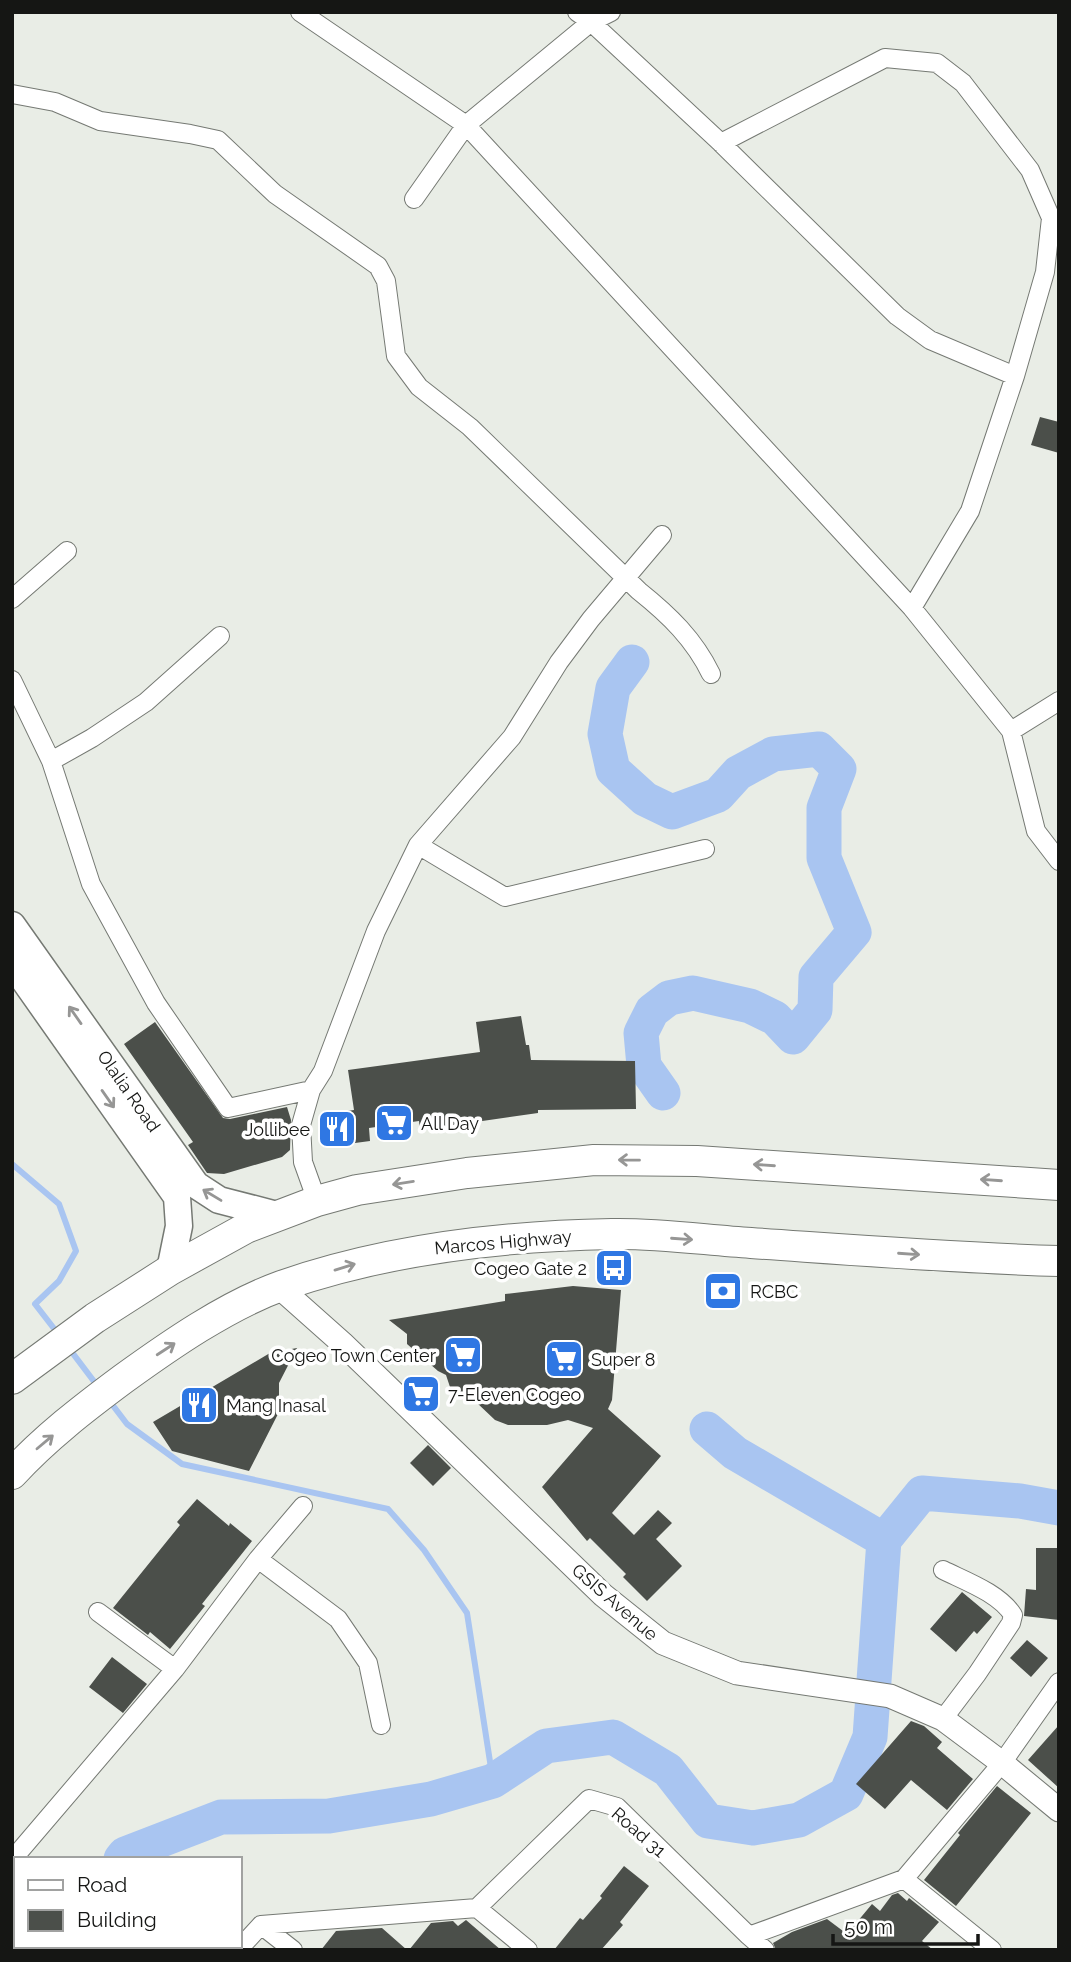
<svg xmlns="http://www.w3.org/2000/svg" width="1071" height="1962" viewBox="0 0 1071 1962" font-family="Raleway,sans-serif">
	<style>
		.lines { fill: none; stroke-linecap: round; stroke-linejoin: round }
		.stream { stroke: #a9c5f1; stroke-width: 6 }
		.river { stroke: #a9c5f1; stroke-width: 35 }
		.building { fill: #4b4f4a }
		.minor-casing { stroke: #757973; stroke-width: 20 }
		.tertiary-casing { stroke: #757973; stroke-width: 25 }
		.secondary-casing { stroke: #757973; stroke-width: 29 }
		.primary-casing { stroke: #757973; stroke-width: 32 }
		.minor { stroke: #fff; stroke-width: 18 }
		.tertiary { stroke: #fff; stroke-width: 23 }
		.secondary { stroke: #fff; stroke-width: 26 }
		.primary { stroke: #fff; stroke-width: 30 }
		.oneway { stroke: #969695 }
		.labels { text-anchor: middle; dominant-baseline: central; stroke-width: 7; stroke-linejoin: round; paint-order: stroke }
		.street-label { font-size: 18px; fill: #151614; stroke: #fff }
		.poi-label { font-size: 18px; fill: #151614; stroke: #fff; text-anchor: start }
	</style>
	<rect width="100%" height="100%" fill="#e9ede6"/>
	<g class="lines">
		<path class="stream" d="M12 1164 59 1204 76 1251 59 1281 35 1304 59 1335
			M68 1347 99 1388
			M108 1399 127 1424 182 1464 388 1509 424 1550 467 1613 493 1781"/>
		<path class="river" d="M632 662 613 688 605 734 613 770 645 799 672 812 718 795 738 773 773 754 819 749 839 769 824 808V858L854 932 816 977 815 1010 793 1037 775 1018 750 1006 693 993 669 998 652 1011 641 1033 644 1066 663 1093
			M707 1429 735 1453 884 1540
			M121 1859 125 1854 221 1817 329 1816 431 1799 493 1781 546 1746 613 1737 668 1770 708 1821 753 1828 799 1820 846 1794 870 1737 884 1540 922 1493 1020 1501 1059 1508
			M48 1950 51 1946"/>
	</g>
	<path class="building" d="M1040 417 1059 422V453L1031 445Z
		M521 1016 526 1045H529L531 1060 635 1061 636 1109 538 1110V1113L420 1130 419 1121 369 1128 370 1141 325 1147 320 1115 354 1110 348 1070 480 1052 476 1022Z
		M155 1022 223 1118 230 1119 287 1107 291 1120 290 1150 282 1157 224 1174 207 1173 188 1145 193 1142 124 1044Z
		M573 1286 621 1290 612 1400 608 1409 661 1456 612 1513 634 1535 658 1510 672 1523 656 1539 682 1566 647 1601 623 1577 626 1574 590 1538 587 1541 542 1487 593 1428 568 1420 547 1425H508L495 1420 476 1402 461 1399 450 1387 446 1375 438 1371 407 1344V1334L389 1320 505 1301V1294Z
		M297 1348 279 1383V1412L249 1471 172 1451 153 1422 270 1353Z
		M428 1445 451 1468 433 1486 410 1463Z
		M197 1499 229 1526 230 1523 252 1541 202 1604 205 1606 170 1649 150 1632 148 1635 113 1608 180 1525 177 1522Z
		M1036 1548H1059V1620L1024 1616 1026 1589 1036 1590Z
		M962 1592 992 1617 977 1634 974 1631 956 1652 930 1629Z
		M1027 1640 1048 1658 1031 1677 1010 1658Z
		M112 1657 147 1684 123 1713 89 1687Z
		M911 1721 924 1726 942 1742 937 1748 973 1779 947 1810 911 1780 885 1809 856 1784Z
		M1059 1725V1788L1028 1760Z
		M997 1786 1031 1813 956 1906 924 1880 960 1835 958 1833Z
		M624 1866 649 1886 620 1922 623 1925 601 1950H554L580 1918 583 1920 602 1898 600 1896Z
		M898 1893 907 1901 909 1898 939 1922 922 1941 933 1950H776L773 1943 792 1932 827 1919 847 1934 872 1904 880 1911 892 1895Z
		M466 1920 501 1950H409L431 1923 453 1921 458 1926Z
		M382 1928 407 1950H321L336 1931Z"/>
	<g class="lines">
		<defs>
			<path id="minor" d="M300 12 466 125 912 608 1011 731 1036 831 1059 861
				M577 12 591 22 721 143 897 316 930 340 1015 376
				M12 94 55 102 100 121 190 134 218 140 275 194 378 266 386 281 396 356 419 387 470 427 639 591C669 615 694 639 711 674
				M721 143 885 58 937 63 963 83 1030 170 1051 218 1045 272 1015 376 970 511 912 608
				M414 199 466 125 591 22 611 12
				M12 599 67 551
				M12 680 51 761 91 884 156 1003 228 1108 311 1090 301 1125 303 1162 317 1201
				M1011 731 1059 701
				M51 761 92 738 146 702 220 636
				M418 845 505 897 705 849
				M311 1090 323 1071 376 931 418 845 512 737 559 662 591 619 662 535
				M258 1559 338 1619 368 1663 381 1725
				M98 1612 175 1669
				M943 1719 977 1674 1011 1623 1013 1615C999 1593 965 1581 943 1570
				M12 1860 175 1669 258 1559 303 1506
				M904 1879 992 1950
				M477 1908 528 1950
				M261 1925 293 1950
				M749 1936 765 1950
				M238 1950 261 1925 477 1908 589 1799 617 1807 749 1936 904 1879 1002 1763 1059 1682"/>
			<path id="tertiary" d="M279 1287 342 1343 603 1595 663 1643 737 1673 890 1696 943 1719 1002 1763 1059 1810"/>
			<path id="secondary" d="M12 925 196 1185 219 1200 277 1215
				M12 963 177 1197 179 1226 170 1270"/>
			<path id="primary" d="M12 1379 95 1318 170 1270 246 1228 317 1201 357 1190 467 1173 594 1160 697 1161 1059 1185
				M12 1474C45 1438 84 1408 123 1379 170 1345 226 1306 281 1286 387 1249 500 1236 612 1234 658 1233 705 1240 751 1243 854 1250 956 1258 1059 1261"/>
		</defs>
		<use href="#minor" class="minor-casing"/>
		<use href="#tertiary" class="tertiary-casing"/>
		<use href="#secondary" class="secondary-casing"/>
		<use href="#primary" class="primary-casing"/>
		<use href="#minor" class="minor"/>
		<use href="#tertiary" class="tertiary"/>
		<use href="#secondary" class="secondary"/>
		<use href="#primary" class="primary"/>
	</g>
	<defs><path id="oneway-shaft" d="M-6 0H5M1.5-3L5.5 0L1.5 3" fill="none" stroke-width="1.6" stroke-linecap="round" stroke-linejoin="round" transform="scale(1.75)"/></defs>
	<g class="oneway">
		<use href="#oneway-shaft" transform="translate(75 1015) rotate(-125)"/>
		<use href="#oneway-shaft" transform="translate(108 1099) rotate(55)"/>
		<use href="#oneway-shaft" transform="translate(629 1160) rotate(-179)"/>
		<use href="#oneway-shaft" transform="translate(764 1165) rotate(-176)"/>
		<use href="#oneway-shaft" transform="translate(991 1180) rotate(-176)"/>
		<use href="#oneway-shaft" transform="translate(403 1183) rotate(171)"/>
		<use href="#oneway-shaft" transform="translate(212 1195) rotate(-149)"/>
		<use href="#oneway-shaft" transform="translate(682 1239) rotate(4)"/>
		<use href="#oneway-shaft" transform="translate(909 1254) rotate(4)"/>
		<use href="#oneway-shaft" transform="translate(345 1267) rotate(-17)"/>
		<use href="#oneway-shaft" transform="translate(166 1349) rotate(-33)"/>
		<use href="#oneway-shaft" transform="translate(45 1442) rotate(-40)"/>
	</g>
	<defs>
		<symbol id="supermarket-square" viewBox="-11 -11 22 22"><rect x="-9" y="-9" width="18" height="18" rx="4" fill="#2f77e3" stroke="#fff"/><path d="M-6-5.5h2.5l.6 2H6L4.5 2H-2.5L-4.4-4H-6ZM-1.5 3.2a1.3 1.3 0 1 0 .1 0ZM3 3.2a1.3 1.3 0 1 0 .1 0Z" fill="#fff"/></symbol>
		<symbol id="restaurant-square" viewBox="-11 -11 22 22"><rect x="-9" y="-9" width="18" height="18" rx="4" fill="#2f77e3" stroke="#fff"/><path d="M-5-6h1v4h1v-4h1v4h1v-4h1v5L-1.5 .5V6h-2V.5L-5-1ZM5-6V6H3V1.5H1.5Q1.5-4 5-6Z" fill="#fff"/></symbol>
		<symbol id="bus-square" viewBox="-11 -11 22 22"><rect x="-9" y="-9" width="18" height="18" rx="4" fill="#2f77e3" stroke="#fff"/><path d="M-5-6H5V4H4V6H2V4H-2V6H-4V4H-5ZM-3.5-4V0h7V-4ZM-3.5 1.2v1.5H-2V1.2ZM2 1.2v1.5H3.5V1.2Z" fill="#fff"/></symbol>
		<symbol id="bank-square" viewBox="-11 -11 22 22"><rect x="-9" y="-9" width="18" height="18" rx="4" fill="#2f77e3" stroke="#fff"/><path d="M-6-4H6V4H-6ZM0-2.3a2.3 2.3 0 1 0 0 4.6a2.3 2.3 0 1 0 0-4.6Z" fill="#fff"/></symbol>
	</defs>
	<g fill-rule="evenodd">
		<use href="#supermarket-square" x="372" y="1101" width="44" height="44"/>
		<use href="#restaurant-square" x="315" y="1107" width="44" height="44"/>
		<use href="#bus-square" x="592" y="1246" width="44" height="44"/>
		<use href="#bank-square" x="701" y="1269" width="44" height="44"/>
		<use href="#supermarket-square" x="441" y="1333" width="44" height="44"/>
		<use href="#supermarket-square" x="542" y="1337" width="44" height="44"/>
		<use href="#supermarket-square" x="399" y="1372" width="44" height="44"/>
		<use href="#restaurant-square" x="177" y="1383" width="44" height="44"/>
	</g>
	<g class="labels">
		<g class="street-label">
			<text transform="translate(129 1091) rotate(55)">Olalia Road</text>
			<text transform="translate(503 1242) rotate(-5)">Marcos Highway</text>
			<text transform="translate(615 1602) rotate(41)">GSIS Avenue</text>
			<text transform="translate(639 1832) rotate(41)">Road 31</text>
		</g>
		<g class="poi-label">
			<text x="421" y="1123">All Day</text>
			<text x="310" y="1129" text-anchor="end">Jollibee</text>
			<text x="587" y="1268" text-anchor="end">Cogeo Gate 2</text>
			<text x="750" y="1291">RCBC</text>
			<text x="436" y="1355" text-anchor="end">Cogeo Town Center</text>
			<text x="591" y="1359">Super 8</text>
			<text x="448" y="1394">7-Eleven Cogeo</text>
			<text x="226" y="1405">Mang Inasal</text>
		</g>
	</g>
	<rect width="1071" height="1962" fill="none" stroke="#151614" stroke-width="28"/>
	<rect x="14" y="1857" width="228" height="91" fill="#ffffff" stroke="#a1a2a1" stroke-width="2"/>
	<rect x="28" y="1880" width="35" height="10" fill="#ffffff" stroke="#a1a2a1" stroke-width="2"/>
	<text x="77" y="1892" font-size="21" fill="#151614">Road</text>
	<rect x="28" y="1910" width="35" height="21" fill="#4b4f4a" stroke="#a1a2a1" stroke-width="2"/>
	<text x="77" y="1927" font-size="21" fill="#151614">Building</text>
	<path d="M833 1934v10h145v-10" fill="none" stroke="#151614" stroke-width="3.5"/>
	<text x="844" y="1934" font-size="21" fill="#151614" stroke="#ffffff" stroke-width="5" paint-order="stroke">50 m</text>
</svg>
